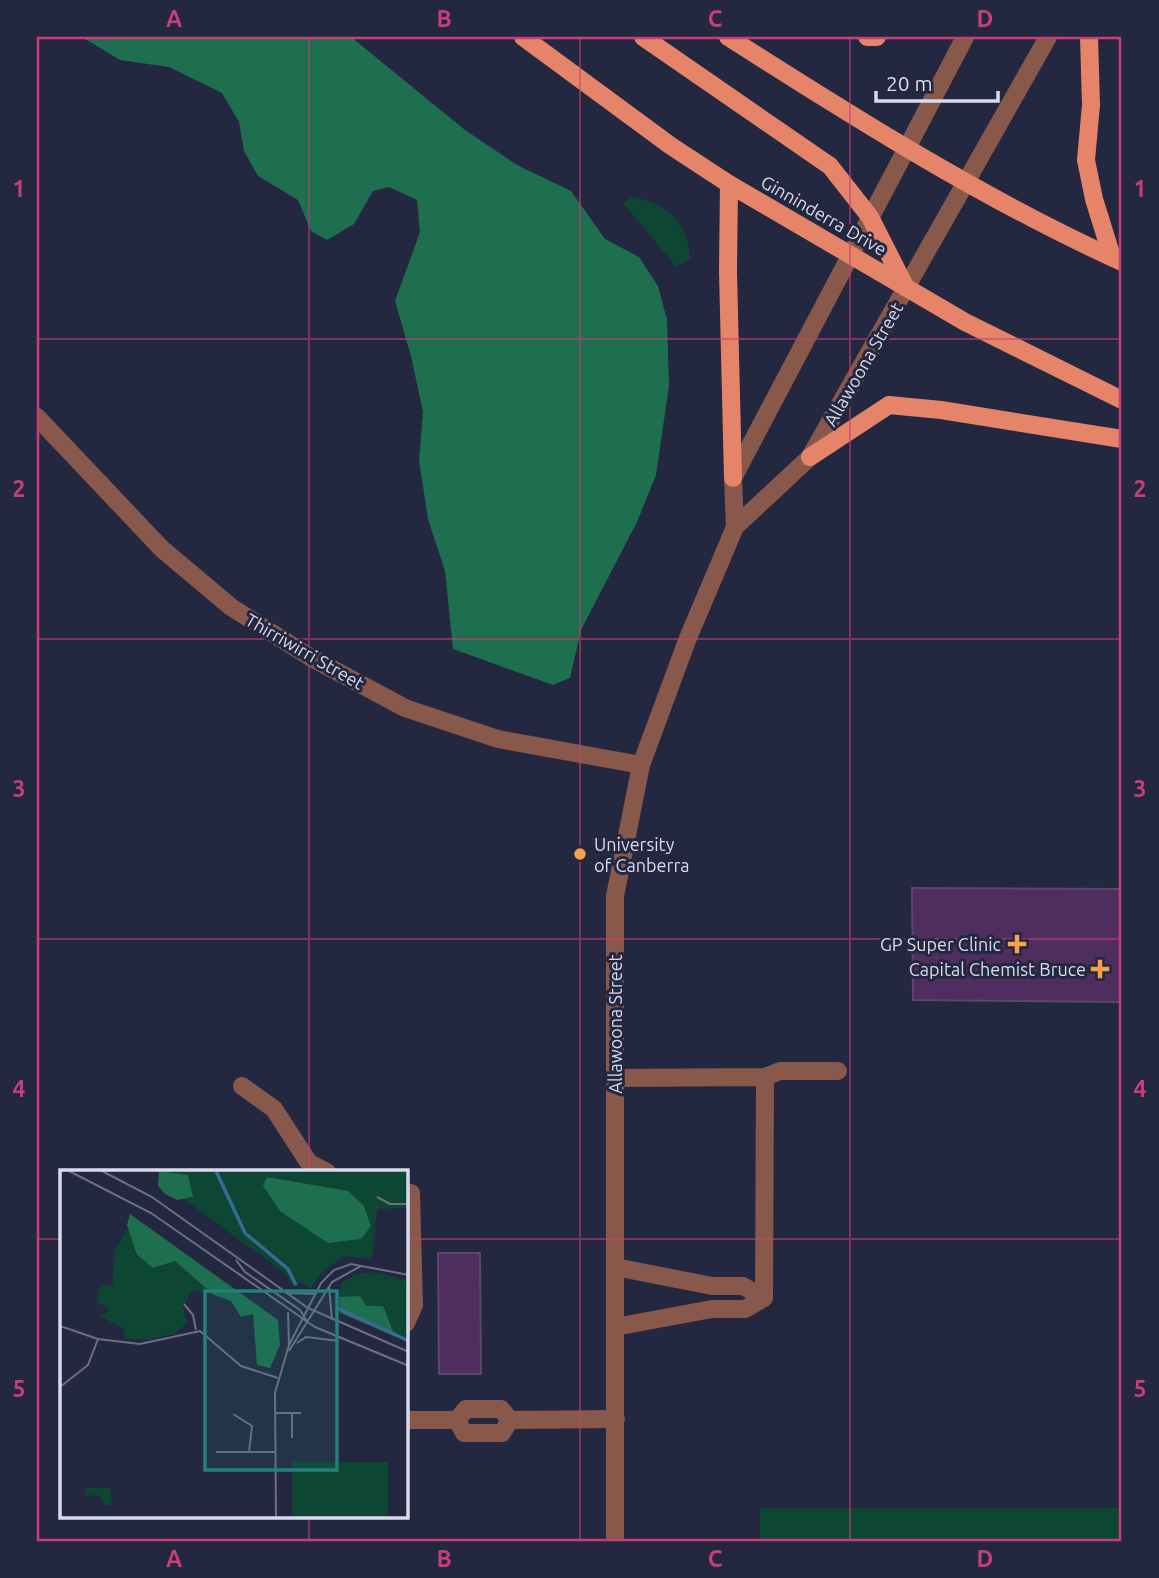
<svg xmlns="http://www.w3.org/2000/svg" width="1159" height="1578" viewBox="0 0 1159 1578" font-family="Ubuntu,sans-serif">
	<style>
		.green { fill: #0d4632 }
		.forest { fill: #1e6e50 }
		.building { fill: #4f2d5e; stroke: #5a4963; stroke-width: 2 }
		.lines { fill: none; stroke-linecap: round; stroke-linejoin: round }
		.service { stroke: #88584b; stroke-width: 18 }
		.minor { stroke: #88584b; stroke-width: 18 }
		.tertiary { stroke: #88584b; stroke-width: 18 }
		.primary { stroke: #e68469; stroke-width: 18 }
		.grid { fill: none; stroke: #c63f78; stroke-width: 2; stroke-opacity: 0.55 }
		.poi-dot { fill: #f6a248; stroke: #242740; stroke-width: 2.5 }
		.labels { text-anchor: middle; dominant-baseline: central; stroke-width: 6; stroke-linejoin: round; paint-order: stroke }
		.street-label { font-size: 18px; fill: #d8dbeb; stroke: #242740 }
		.poi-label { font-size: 18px; fill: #d8dbeb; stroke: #242740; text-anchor: end }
		.inset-river { fill: none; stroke: #376b97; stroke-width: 3.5 }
		.inset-road { fill: none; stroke: #6c6f84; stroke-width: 2 }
		.view { fill: #23807a; fill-opacity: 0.15; stroke: #23807a; stroke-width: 3.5 }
		.inset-edge { fill: none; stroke: #d8dbeb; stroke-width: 3.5 }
		.neatline { fill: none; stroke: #c63f78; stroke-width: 2.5 }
		.grid-label { font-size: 23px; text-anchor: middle; font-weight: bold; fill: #c63f78 }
	</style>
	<rect width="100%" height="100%" fill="#242740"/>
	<path class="green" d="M632 197C667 202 688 222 690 259L676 267 623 203Z
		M760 1508H1122V1541H760Z"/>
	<path class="forest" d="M82 37H351L465 130 517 165 571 191 605 239 639 257 658 286 667 320 669 386 656 475 637 522 581 630 570 678 553 685 453 649 445 571 428 519 419 460 423 412 411 356 395 301 420 232 417 200 389 187 373 191 354 224 327 240 311 231 298 200 258 176 244 151 239 122 222 93 169 67 120 60Z"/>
	<path class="building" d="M912 888 1122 889V1002L913 1000Z
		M438 1253H480L481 1374H439Z"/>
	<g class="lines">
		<path class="service" d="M615 1078 765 1077 780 1071H838
			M242 1086 274 1109 309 1163 327 1172
			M406 1192 411 1193 414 1305 406 1323
			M615 1267 712 1286H743L764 1298
			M764 1298 765 1077
			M615 1327 712 1309H745L764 1298
			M406 1420H457
			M457 1420 464 1433H502L510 1420
			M457 1420 466 1409H501L510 1420
			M510 1420 616 1419"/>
		<path class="minor" d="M37 417 162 549 231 607 310 657 405 708 498 739 641 765
			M735 527 733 478 907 148
			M615 1541V896L641 765 688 638 735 527 810 457 966 182"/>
		<path class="tertiary" d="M907 148 965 37
			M966 182 1048 37"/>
		<path class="primary" d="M523 37 671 146 729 184 965 322 1122 400
			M643 37 830 166 870 217 906 288
			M728 37C855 118 985 200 1122 262
			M867 37H877
			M1089 37 1091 105 1086 160 1094 199 1112 257
			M729 184 728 271 733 478
			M810 457 889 405 941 410 1122 439"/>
	</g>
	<path class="grid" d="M309 37V1172M580 37V1541M850 37V1541M37 339H1122M37 639H1122M37 939H1122M37 1239H61M406 1239H1122M309 1517V1541"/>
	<g class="poi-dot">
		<circle cx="580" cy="854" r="7"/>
		<path d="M1013.5 933.5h7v7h7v7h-7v7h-7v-7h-7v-7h7z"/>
		<path d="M1096.5 958.5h7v7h7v7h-7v7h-7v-7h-7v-7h7z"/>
	</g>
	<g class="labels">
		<g class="street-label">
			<text transform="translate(824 215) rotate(30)">Ginninderra Drive</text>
			<text transform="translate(863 364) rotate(-60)">Allawoona Street</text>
			<text transform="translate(305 651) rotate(30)">Thirriwirri Street</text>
			<text transform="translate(615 1024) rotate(-90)">Allawoona Street</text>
		</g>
		<g class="poi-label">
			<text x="594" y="844" text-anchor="start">University<tspan x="594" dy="21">of Canberra</tspan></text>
			<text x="1001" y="944">GP Super Clinic</text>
			<text x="1086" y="969">Capital Chemist Bruce</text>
		</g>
	</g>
	<g transform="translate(60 1170)">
		<rect width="348" height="348" fill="#242740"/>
		<path d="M105 1H348V38L317 39 312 89 284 86 262 102 251 118 239 112 234 118 225 103 100 12ZM68 57 77 86 93 98 115 91 154 125 132 120 123 136 127 153 114 164 86 170 65 169 64 159 35 144 44 145 49 139 37 132 38 125 41 115 53 116 54 82ZM315 102 348 111V168L277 141 281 114 294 105ZM232 292H328V348H232ZM26 318H50L52 335H46L38 325 25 326Z" fill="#0d4632"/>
		<path d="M99 1 128 5 133 27 117 30 105 24 98 16ZM207 7 288 21 304 36 311 56 301 69 268 73 221 42 203 16ZM70 44 218 150 220 175 210 198 197 195 193 144 181 147 171 131 154 125 115 91 93 98 77 85 67 55ZM300 126 306 136H323L333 161 348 172 280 143 279 127Z" fill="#1e6e50"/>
		<path class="inset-river" d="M156 1 185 63 228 99 236 115M277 138 349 171"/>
		<path class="inset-road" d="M9 1 91 43 255 157 349 196M42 1 92 27 248 138 349 182M317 27 330 34H349M176 90 185 102 240 140 248 153M269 117 272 150M228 123 256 124M124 134 133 145 136 160M228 142 229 175M0 156 38 169 80 174 140 161 181 196 218 208M237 173 246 167 279 171M229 181 272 112 301 96M0 217 28 195 38 169M215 243H241M173 244 192 256 189 282M232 268V243M156 282H215M216 348 215 223 229 175 261 113 274 100 291 94 349 105"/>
		<path class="view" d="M145 121H277V300H145Z"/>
		<rect width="348" height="348" class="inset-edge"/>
	</g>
	<rect width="1159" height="1578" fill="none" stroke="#242740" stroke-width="77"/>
	<path d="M876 91v10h122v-10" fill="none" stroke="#d8dbeb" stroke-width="3.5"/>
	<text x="886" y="91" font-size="21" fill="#d8dbeb" stroke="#242740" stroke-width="5" paint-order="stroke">20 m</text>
	<rect x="38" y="38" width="1082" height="1502" class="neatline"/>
	<g class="grid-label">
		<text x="174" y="27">A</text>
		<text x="444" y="27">B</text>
		<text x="715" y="27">C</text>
		<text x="985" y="27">D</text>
		<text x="19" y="197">1</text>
		<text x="1140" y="197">1</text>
		<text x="19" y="497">2</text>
		<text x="1140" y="497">2</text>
		<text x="19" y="797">3</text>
		<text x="1140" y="797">3</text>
		<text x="19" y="1097">4</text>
		<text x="1140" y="1097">4</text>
		<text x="19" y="1397">5</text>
		<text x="1140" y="1397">5</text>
		<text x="174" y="1567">A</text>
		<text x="444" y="1567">B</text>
		<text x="715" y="1567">C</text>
		<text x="985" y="1567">D</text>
	</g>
</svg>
